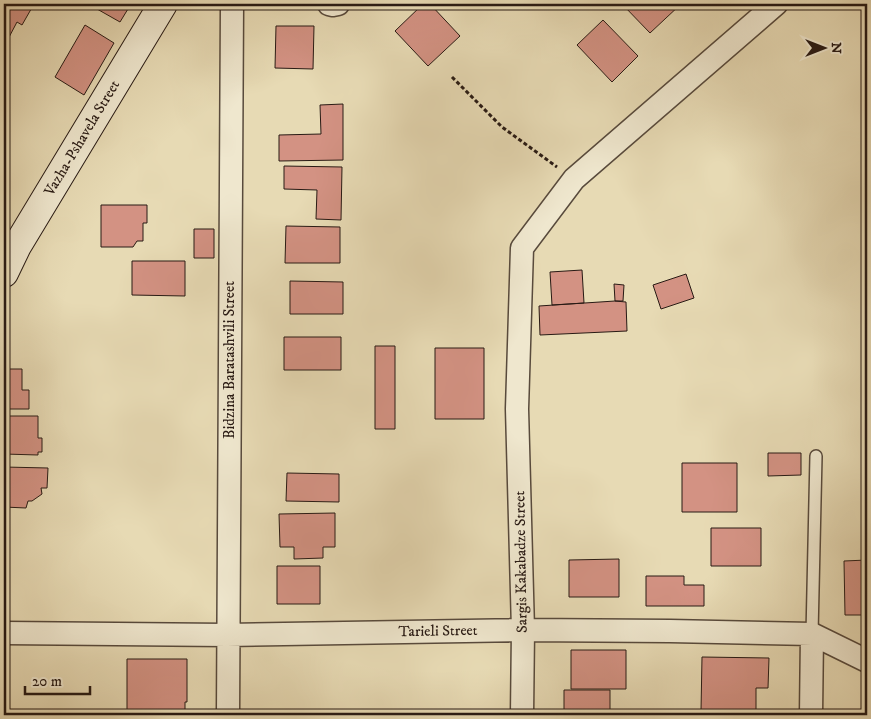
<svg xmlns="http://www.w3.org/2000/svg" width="871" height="719" viewBox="0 0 871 719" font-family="'IM FELL DW Pica',serif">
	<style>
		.building { fill: #d39283; stroke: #281a14 }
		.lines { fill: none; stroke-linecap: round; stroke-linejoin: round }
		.lane-casing { stroke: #584a3c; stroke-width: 14 }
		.street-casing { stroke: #584a3c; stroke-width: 25 }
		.secondary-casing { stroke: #281a14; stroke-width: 30 }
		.path { stroke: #281a14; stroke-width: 3; stroke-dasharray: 4 2.5; stroke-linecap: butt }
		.lane { stroke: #efe7ce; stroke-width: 11 }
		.street { stroke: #efe7ce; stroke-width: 22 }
		.secondary { stroke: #efe7ce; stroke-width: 28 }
		.labels { text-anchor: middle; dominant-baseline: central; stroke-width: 4; stroke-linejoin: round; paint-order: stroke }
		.street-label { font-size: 15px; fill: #281a14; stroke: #efe7ce }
	</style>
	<rect width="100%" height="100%" fill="#e7dab4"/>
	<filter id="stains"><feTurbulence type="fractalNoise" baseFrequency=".004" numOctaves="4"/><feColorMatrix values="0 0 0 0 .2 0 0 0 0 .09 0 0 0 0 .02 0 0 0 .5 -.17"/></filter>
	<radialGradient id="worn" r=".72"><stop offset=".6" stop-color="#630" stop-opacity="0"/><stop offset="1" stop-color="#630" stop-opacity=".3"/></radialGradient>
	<path class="building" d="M4 4H34L22 25 17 22 7 41 4 39Z
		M91 4H131L120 22 90 5Z
		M423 4H430L460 36 428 66 395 31Z
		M622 4H681L650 33Z
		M603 20 638 56 612 82 577 45Z
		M85 25 114 43 84 95 55 77Z
		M276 26H314L313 69 275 68Z
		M343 104V160L279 161V135L321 134 320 105Z
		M284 166 342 167 341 220 316 219 317 190 284 189Z
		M101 205H147V223H143V241H137L133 247H101Z
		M286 226 340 227V263H285Z
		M194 229H214V258H194Z
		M132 261H185V296L132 295Z
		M582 270 584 303 552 305 550 272Z
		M686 274 694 298 661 309 653 285Z
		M290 281 343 282V314H290Z
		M614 284 624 285 623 301H615Z
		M615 301 626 302 627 331 540 335 539 306Z
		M284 337H341V370H284Z
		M375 346H395V429H375Z
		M435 348H484V419H435Z
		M4 369H22V390H29V409H4Z
		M4 416H38V438H42V452H38V455L4 454Z
		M768 453H801V475L768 476Z
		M682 463H737V512H682Z
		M4 467 48 468 47 488H41L42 494 32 501H28L26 508 4 507Z
		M287 473 339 474V502L286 501Z
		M335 513V547H323V558L294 559V547H280L279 514Z
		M711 528H761V566H711Z
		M619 559V597H569V560Z
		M867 560V615H845L844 561Z
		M277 566H320V604H277Z
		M646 576H684V585H704V606H646Z
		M571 650H626V689H571Z
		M702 657 769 658 768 688H756V712L701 711Z
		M127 659H187V702H185V715H127Z
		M564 690H610V715H564Z"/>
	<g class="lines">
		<defs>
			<path id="lane" d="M812 634 816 456"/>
			<path id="street" d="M329 4 333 5 338 4
				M4 633 227 635 523 630 670 631 812 634 867 661
				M228 715 232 4
				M522 715 523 630 517 409 522 248 574 179 776 4
				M811 715 812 634"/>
			<path id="secondary" d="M4 273 17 246 163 4"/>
		</defs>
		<use href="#lane" class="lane-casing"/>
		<use href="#street" class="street-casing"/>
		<use href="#secondary" class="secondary-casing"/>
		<path class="path" d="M452 77 502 127 557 167"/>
		<use href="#lane" class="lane"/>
		<use href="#street" class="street"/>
		<use href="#secondary" class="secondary"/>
	</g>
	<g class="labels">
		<g class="street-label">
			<text transform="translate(82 138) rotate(-59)">Vazha-Pshavela Street</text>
			<text transform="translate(229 360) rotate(-90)">Bidzina Baratashvili Street</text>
			<text transform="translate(521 562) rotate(-91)">Sargis Kakabadze Street</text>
			<text transform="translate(438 631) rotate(-1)">Tarieli Street</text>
		</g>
	</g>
	<rect width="871" height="719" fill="none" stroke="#e7dab4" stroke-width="20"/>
	<rect x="5" y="5" width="861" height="709" fill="none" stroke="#281a14" stroke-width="2.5"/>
	<rect x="10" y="10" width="851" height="699" fill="none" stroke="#281a14"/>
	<g transform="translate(824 48) rotate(90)" stroke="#efe7ce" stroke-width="4" paint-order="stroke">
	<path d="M0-4L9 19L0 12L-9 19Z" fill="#281a14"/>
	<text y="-8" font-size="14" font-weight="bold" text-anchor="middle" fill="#281a14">N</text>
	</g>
	<path d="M25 686v8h65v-8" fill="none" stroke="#281a14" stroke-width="2.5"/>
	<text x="32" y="686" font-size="15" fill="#281a14" stroke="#efe7ce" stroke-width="4" paint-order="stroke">20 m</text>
	<rect width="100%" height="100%" filter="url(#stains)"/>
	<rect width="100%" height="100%" fill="url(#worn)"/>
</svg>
